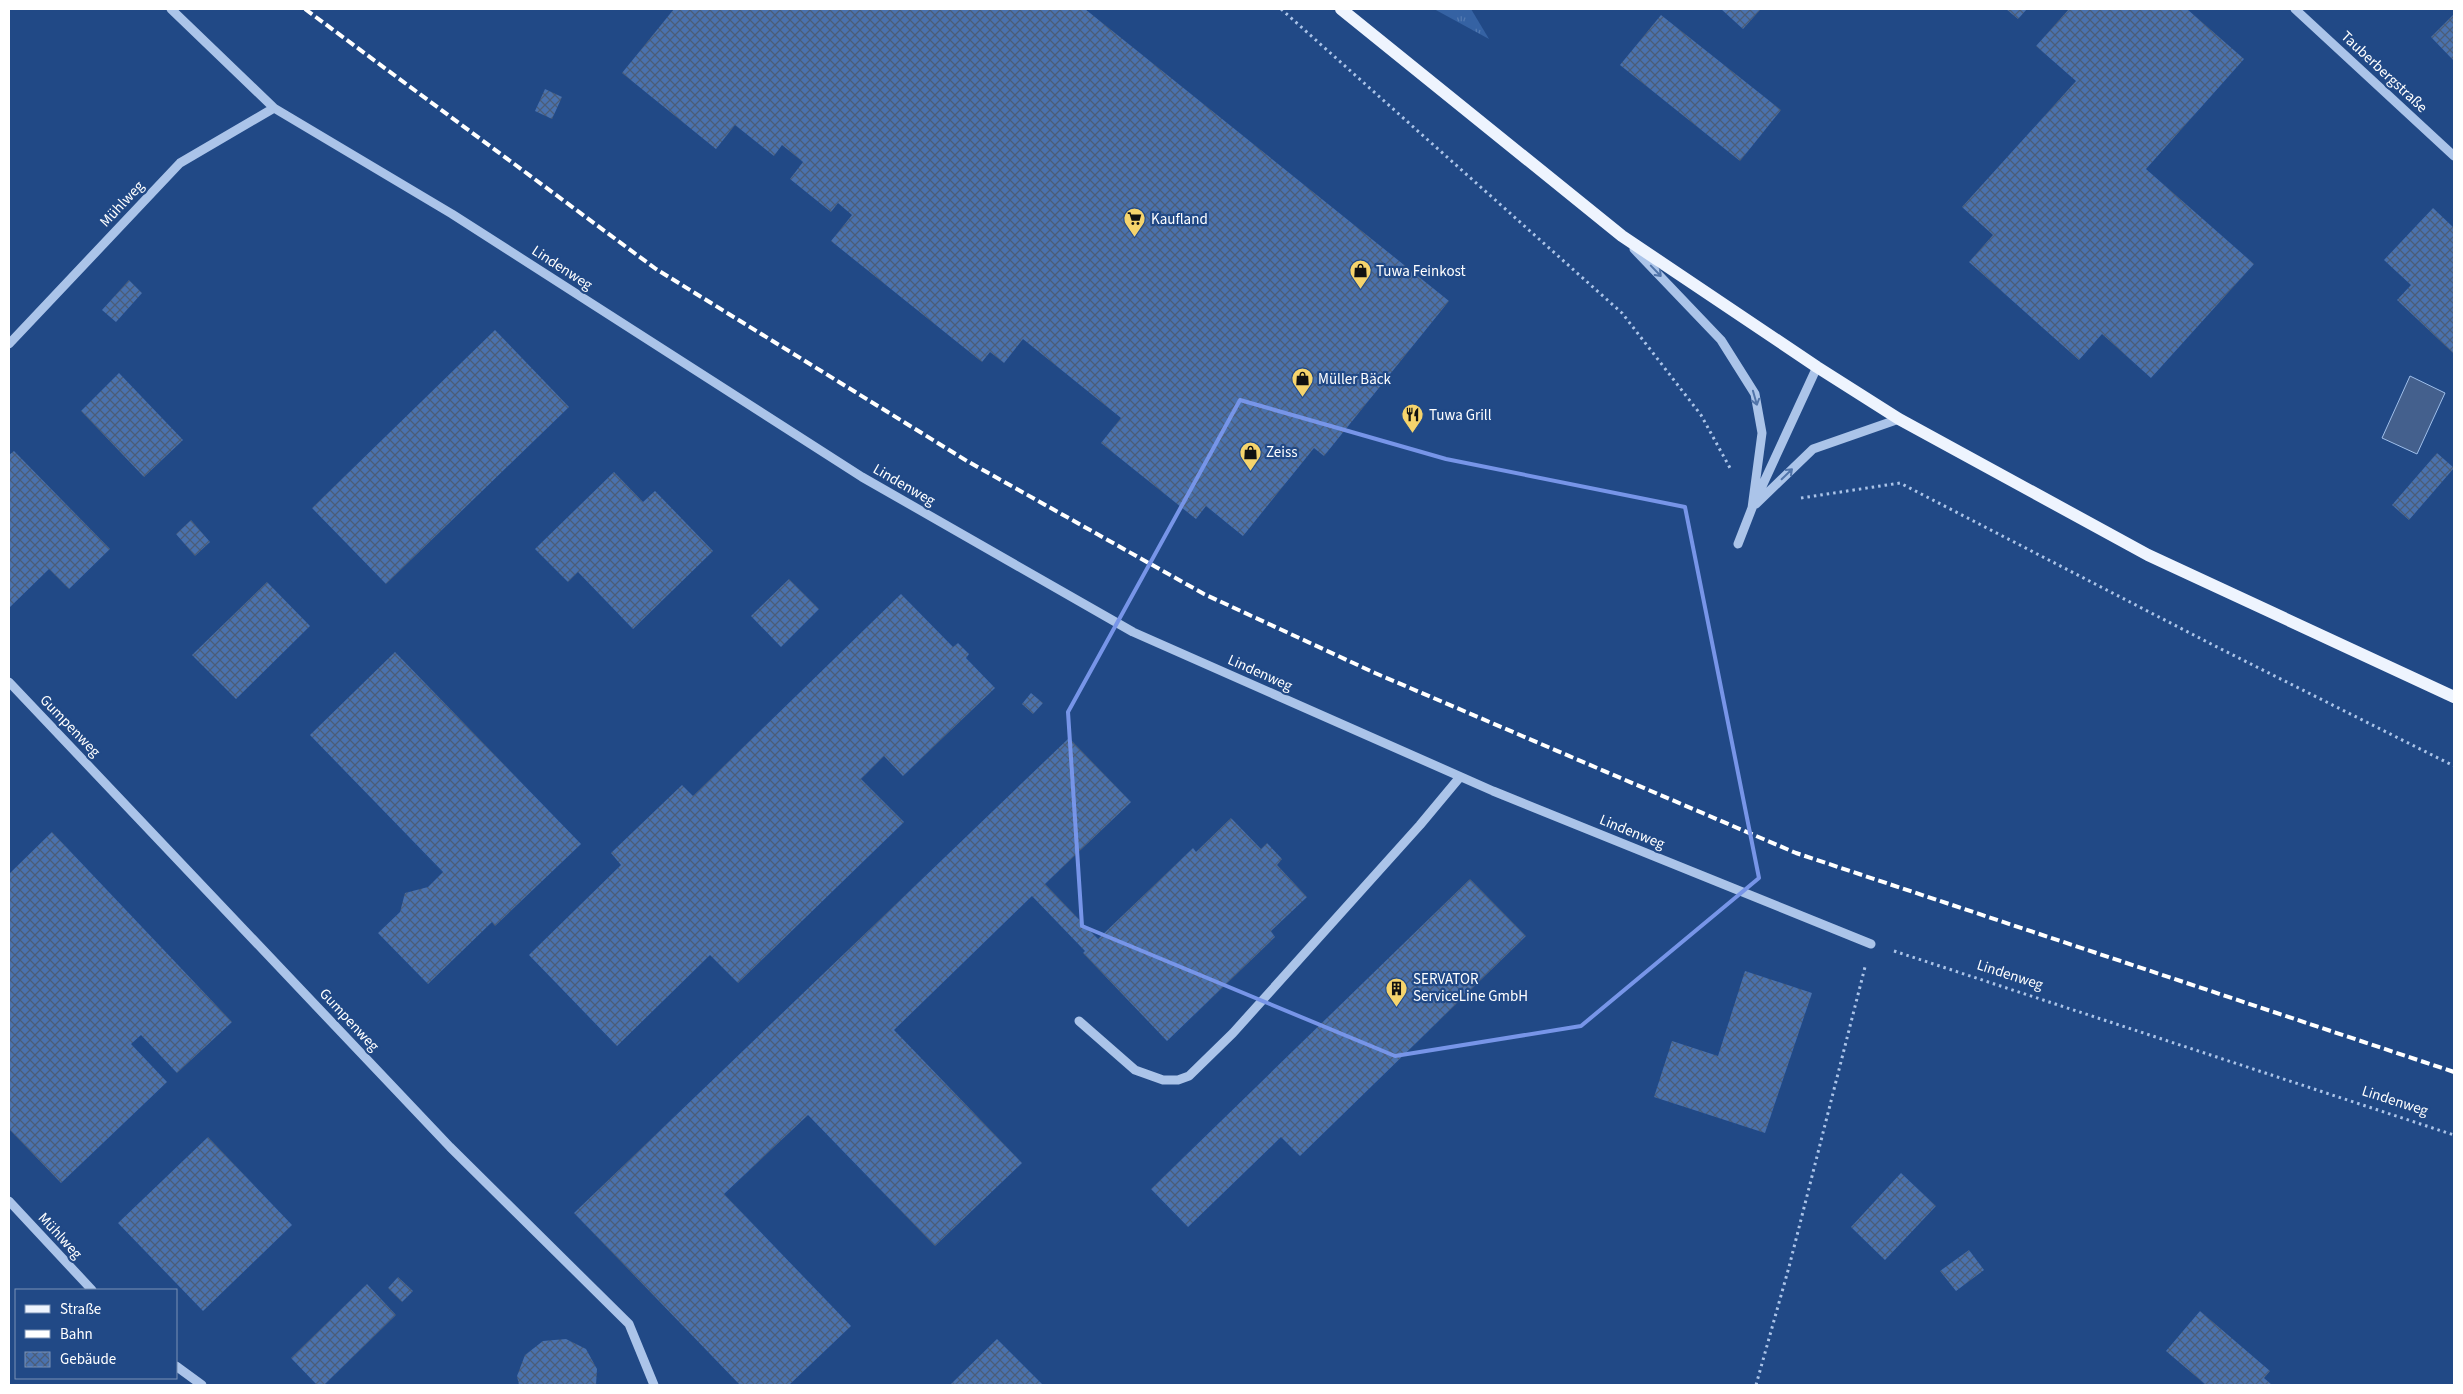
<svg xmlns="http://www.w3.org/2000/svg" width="2463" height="1394" viewBox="0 0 2463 1394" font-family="'Source Sans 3',sans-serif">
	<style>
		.grass { fill: url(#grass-tufts) }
		.water { fill: #44608d; stroke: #9fbfeb }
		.building { fill: url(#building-cross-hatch) }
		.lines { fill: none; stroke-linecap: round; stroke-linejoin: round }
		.path { stroke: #abc4e9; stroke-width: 3; stroke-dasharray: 2.5 4; stroke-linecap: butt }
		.minor { stroke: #abc4e9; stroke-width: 9 }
		.major { stroke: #eef4fe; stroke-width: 12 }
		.rail { stroke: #fff; stroke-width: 4; stroke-dasharray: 9 4; stroke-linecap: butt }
		.oneway { stroke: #5174a9 }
		.marked { fill: none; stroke: #7795e8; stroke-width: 4; stroke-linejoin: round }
		.labels { text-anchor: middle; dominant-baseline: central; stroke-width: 4.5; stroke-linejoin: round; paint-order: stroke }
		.street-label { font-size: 15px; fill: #fff; stroke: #214986 }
		.poi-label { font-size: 15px; fill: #fff; stroke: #214986; text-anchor: start }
	</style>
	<defs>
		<pattern id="grass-tufts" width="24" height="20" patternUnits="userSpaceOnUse" patternTransform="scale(1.25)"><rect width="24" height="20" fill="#3562a3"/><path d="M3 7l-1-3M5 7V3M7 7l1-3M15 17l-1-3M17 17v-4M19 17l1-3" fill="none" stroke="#537ab1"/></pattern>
		<pattern id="building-cross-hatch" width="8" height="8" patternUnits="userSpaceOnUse" patternTransform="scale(1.25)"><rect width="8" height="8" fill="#4a72ae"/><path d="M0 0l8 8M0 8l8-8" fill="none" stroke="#4b5d78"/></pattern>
	</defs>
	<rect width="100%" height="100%" fill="#214986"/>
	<path class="grass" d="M1434 9H1471L1489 39Z"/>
	<path class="water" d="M2410 376 2445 393 2417 454 2382 438Z"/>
	<path class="building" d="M674 9H1085L1449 301 1324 456 1314 448 1243 536 1206 506 1196 519 1101 443 1121 418 1023 339 1004 363 990 352 982 362 831 241 852 215 838 203 831 212 790 179 803 162 782 145 774 156 735 125 716 149 622 73Z
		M1721 9H1761L1743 29Z
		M2006 9H2027L2018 19Z
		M2069 9H2187L2244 59 2146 169 2254 264 2151 378 2102 334 2079 360 1969 262 1993 235 1962 207 2076 81 2036 46Z
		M2454 14V61L2431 37Z
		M1661 15 1781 110 1740 161 1620 65Z
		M545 89 562 97 552 119 535 111Z
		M2433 208 2454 228V354L2397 300 2411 285 2384 260Z
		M129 280 142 293 116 322 102 310Z
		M495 330 569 407 386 584 312 508Z
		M119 373 183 440 144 477 81 411Z
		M14 451 110 549 69 589 49 569 9 608V455Z
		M2437 453 2454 468 2409 520 2392 505Z
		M614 472 643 502 655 491 713 551 633 629 578 572 568 582 535 549Z
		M191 520 210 542 195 556 176 534Z
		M789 579 819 609 781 647 751 616Z
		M267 582 310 626 236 699 192 655Z
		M901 594 953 647 958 643 969 654 966 658 995 688 903 776 884 756 861 779 904 822 738 983 710 955 617 1046 529 955 621 865 611 853 682 785 693 796Z
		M395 652 581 844 495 926 492 922 428 984 378 933 400 912 405 893 428 887 443 872 310 735Z
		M1031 693 1043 703 1033 714 1022 704Z
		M1069 738 1131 802 1045 884 1098 939 1193 848 1196 852 1231 818 1261 849 1267 843 1282 859 1277 865 1307 897 1271 931 1275 937 1167 1041 1083 953 1085 951 1032 896 894 1030 1022 1163 935 1246 808 1115 724 1194 851 1326 789 1385H740L574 1213Z
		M52 832 232 1022 177 1073 141 1035 131 1044 167 1082 61 1183 9 1129V874Z
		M1470 879 1526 936 1300 1156 1281 1137 1188 1227 1151 1189Z
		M1745 971 1812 993 1765 1133 1654 1097 1672 1041 1718 1056Z
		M208 1137 292 1225 203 1311 118 1223Z
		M1901 1173 1936 1206 1885 1260 1851 1227Z
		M1969 1250 1984 1270 1956 1291 1940 1271Z
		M398 1277 413 1291 402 1302 388 1288Z
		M367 1284 396 1315 324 1385H317L291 1358Z
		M2200 1311 2270 1371 2264 1378 2272 1385H2206L2166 1351Z
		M566 1339 586 1349 597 1369 596 1385H519L517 1376 525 1355 543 1341Z
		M997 1339 1043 1385H950Z"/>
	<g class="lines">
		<path class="path" d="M1281 9 1622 313 1701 415 1730 468
			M1801 498 1900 483 2215 646 2454 766
			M1894 951 2454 1135
			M1756 1385 1789 1267 1865 967"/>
		<path class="minor" d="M171 9 274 108 452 214 862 477 1133 632 1493 791 1871 944
			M2295 9 2454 156
			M1634 249 1721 340 1755 394 1762 433 1752 508
			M9 344 180 163 274 108
			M1756 504 1813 449 1899 419
			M1738 544 1752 508 1817 367
			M9 682 450 1147 629 1324 654 1385
			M1079 1021 1135 1070 1163 1080H1178L1189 1076 1233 1033 1420 825 1460 777
			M9 1201 92 1290
			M176 1366 202 1385"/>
		<path class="major" d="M1341 9 1622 236 1817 367 1899 419 2148 555 2454 697"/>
		<path class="rail" d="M305 9 656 269 967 461 1204 594 1375 673 1796 853 2454 1072"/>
	</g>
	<defs><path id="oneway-shaft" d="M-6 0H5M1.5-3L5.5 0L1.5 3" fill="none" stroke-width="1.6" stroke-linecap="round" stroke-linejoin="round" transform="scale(1.25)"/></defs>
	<g class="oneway">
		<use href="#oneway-shaft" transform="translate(1656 271) rotate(46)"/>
		<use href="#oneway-shaft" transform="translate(1755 398) rotate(74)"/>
		<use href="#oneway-shaft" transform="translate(1787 474) rotate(-44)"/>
	</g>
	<path class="marked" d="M1240 400 1446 459 1685 507 1759 878 1581 1026 1395 1056 1082 926 1068 712Z"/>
	<defs>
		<symbol id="supermarket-pin" viewBox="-11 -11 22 30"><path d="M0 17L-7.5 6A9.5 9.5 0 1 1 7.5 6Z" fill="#f6d46c" stroke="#214986"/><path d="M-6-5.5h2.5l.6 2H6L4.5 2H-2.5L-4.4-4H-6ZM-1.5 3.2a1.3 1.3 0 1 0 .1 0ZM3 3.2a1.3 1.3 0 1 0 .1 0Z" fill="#111"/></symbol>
		<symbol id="shop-pin" viewBox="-11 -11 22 30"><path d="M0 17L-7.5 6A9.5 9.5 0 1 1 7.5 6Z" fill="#f6d46c" stroke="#214986"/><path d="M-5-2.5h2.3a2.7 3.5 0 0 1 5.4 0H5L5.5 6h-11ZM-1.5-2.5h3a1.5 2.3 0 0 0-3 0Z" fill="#111"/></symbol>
		<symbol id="restaurant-pin" viewBox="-11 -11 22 30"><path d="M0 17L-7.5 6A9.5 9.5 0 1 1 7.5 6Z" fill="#f6d46c" stroke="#214986"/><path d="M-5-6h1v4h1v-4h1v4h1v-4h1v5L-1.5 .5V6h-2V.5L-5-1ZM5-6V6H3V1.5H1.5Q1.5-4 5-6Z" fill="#111"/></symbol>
		<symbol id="building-pin" viewBox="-11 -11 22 30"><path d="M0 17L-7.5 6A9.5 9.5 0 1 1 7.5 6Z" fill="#f6d46c" stroke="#214986"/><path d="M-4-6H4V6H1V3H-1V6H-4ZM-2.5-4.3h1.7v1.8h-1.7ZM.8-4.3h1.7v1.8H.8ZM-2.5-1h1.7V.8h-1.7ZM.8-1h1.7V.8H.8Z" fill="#111"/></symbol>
	</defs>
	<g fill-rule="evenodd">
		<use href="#supermarket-pin" x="1122" y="206" width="25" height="34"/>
		<use href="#shop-pin" x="1348" y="258" width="25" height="34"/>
		<use href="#shop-pin" x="1290" y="366" width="25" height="34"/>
		<use href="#restaurant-pin" x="1400" y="402" width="25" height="34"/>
		<use href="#shop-pin" x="1238" y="440" width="25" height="34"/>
		<use href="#building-pin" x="1384" y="976" width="25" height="34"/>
	</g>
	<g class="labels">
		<g class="street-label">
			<text transform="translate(2384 72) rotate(43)">Tauberbergstraße</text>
			<text transform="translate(122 204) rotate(-47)">Mühlweg</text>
			<text transform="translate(562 268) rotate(33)">Lindenweg</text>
			<text transform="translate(904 485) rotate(30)">Lindenweg</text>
			<text transform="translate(1260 673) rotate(24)">Lindenweg</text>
			<text transform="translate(70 726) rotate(46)">Gumpenweg</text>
			<text transform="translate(1632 832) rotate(22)">Lindenweg</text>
			<text transform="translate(2010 975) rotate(18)">Lindenweg</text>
			<text transform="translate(349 1020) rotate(47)">Gumpenweg</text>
			<text transform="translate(2395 1101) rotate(18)">Lindenweg</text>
			<text transform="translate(60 1236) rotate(47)">Mühlweg</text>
		</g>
		<g class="poi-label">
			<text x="1151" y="219">Kaufland</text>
			<text x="1376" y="271">Tuwa Feinkost</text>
			<text x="1318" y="379">Müller Bäck</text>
			<text x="1429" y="415">Tuwa Grill</text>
			<text x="1266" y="452">Zeiss</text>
			<text x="1413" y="979">SERVATOR<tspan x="1413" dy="17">ServiceLine GmbH</tspan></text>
		</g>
	</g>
	<rect width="2463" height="1394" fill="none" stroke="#ffffff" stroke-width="20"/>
	<rect x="15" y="1289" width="162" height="90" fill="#214986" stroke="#7a92b6"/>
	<rect x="25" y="1305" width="25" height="8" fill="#eef4fe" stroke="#7a92b6"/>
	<text x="60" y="1314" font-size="15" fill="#ffffff">Straße</text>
	<rect x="25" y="1330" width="25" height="8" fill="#ffffff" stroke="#7a92b6"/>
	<text x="60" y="1339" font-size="15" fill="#ffffff">Bahn</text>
	<rect x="25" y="1352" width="25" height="15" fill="url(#building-cross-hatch)" stroke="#7a92b6"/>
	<text x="60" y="1364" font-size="15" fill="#ffffff">Gebäude</text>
</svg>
